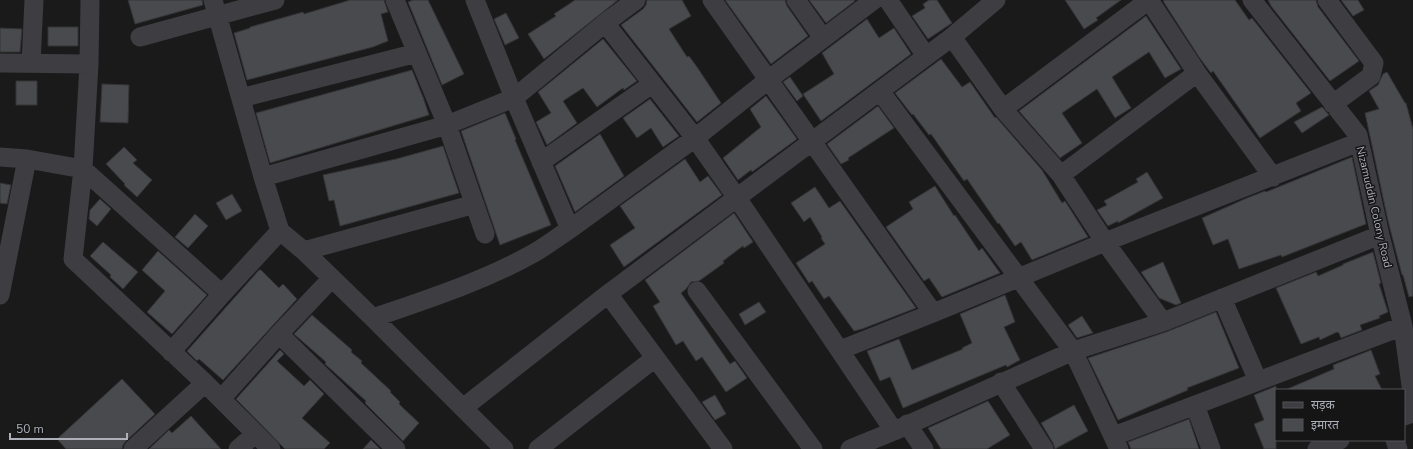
<svg xmlns="http://www.w3.org/2000/svg" width="1413" height="449" viewBox="0 0 1413 449" font-family="'Nunito Sans','Noto Sans Devanagari',sans-serif">
	<style>
		.building { fill: #494a4d; stroke: #343437 }
		.lines { fill: none; stroke-linecap: round; stroke-linejoin: round }
		.street { stroke: #3d3d42; stroke-width: 19 }
		.labels { text-anchor: middle; dominant-baseline: central; stroke-width: 3; stroke-linejoin: round; paint-order: stroke }
		.street-label { font-size: 11px; fill: #aeb0b9; stroke: #151516 }
	</style>
	<rect width="100%" height="100%" fill="#1a1a1b"/>
	<path class="building" d="M128 0H202L203 5 135 24Z
		M350 0H384L388 12 381 14 388 41 373 47 247 80 234 33 250 28V27L303 12 304 14Z
		M413 0H428L464 74 442 85 408 2Z
		M575 0H618L544 59 528 34 556 16 554 14Z
		M647 0H682L691 16 669 29 687 57 689 56 697 67 721 103 697 122 621 25 643 9 646 5Z
		M725 0H785L787 6 808 36 771 64Z
		M809 0H854L855 1 826 23Z
		M929 0H937L952 23 928 39 912 16 925 8 923 4Z
		M1065 0H1121L1096 18 1098 20 1084 29Z
		M1165 0H1235L1249 20 1252 18 1311 93 1296 103 1301 111 1260 138 1213 71 1211 73 1199 57 1163 1Z
		M1268 0H1316L1318 7 1359 61 1330 81 1271 6Z
		M1341 0H1358L1364 10 1353 16Z
		M506 13 519 38 505 45 494 19Z
		M1146 16 1181 69 1165 78 1149 52 1112 77 1131 108 1115 118 1097 89 1062 113 1082 143 1060 158 1019 111Z
		M867 19 879 38 894 28 911 54 821 121 803 94 834 74 822 53Z
		M48 27H78V46H48Z
		M0 28 22 29 20 52H0Z
		M603 39 637 81 624 90 623 88 597 107 583 88 563 101 577 123 547 145 536 122 551 113 538 92Z
		M941 59 962 87 970 82 995 118 996 117 1042 170 1062 203 1065 201 1088 237 1032 260 1021 242 1015 246 999 223 998 224 967 179 964 181 931 134 929 135 913 114 912 115 895 93Z
		M412 70 423 97 429 115 270 163 256 113Z
		M1387 72 1405 103H1406L1413 129V296L1409 297 1403 275H1402L1388 221 1365 113 1379 109 1369 91 1378 85 1383 74Z
		M790 77 803 96 797 101 783 82Z
		M16 81H37V105H16Z
		M102 84 129 85 128 123 100 122Z
		M766 96 797 139 752 172 751 170 738 180 723 158 761 127 750 109Z
		M650 99 679 136 663 147 651 128 637 138 623 118Z
		M878 106 894 128 848 158 849 160 841 164 827 144Z
		M1322 107 1329 115 1302 133 1294 122Z
		M505 113 516 139 515 140 518 147 551 225 500 245 461 131Z
		M600 134 624 176 575 212 555 166Z
		M443 146 459 193 340 226 334 200 329 201 323 175 396 159Z
		M124 147 137 160 133 163 152 180 137 197 124 185 125 184 106 164Z
		M1352 157 1366 224 1282 257 1281 255 1239 269 1228 239 1213 245 1202 218 1247 198 1265 191 1266 192Z
		M685 159 700 182 708 176 722 195 624 267 610 245 635 228 620 206Z
		M1147 172 1163 198 1118 223V221L1108 226 1097 210 1107 205 1104 201 1138 182 1136 179Z
		M0 183 11 185 7 204 0 203Z
		M935 186 954 216 955 215 979 251 982 248 1000 273 942 297 929 278 924 281 886 227 913 209 909 202Z
		M815 187 829 208 840 201 916 308 862 329 854 331 829 296 824 299 812 281 809 283 796 263 825 244 821 238 822 237 810 217 804 222 791 203Z
		M232 194 242 211 226 220 216 203Z
		M100 199 111 209 97 226 89 219 90 210Z
		M734 213 753 242 744 248 743 246 723 261 724 263 699 281 691 282 686 289 681 293 730 364 735 361 747 378 726 392 702 357 696 361 683 341 676 345 653 306 660 302 645 280Z
		M195 214 208 226 188 248 175 237Z
		M103 242 138 272 123 289 110 277 111 275 90 256Z
		M158 251 207 295 172 334 147 312 165 291 142 270Z
		M1373 252 1381 283 1379 284 1388 312 1379 316 1380 318 1360 325 1362 330 1341 338 1339 333 1337 332 1320 340 1319 337 1301 344 1276 288 1316 272 1318 276 1343 265V264Z
		M1163 262 1181 303 1176 305 1159 298 1141 272Z
		M259 270H261L279 288 283 284 297 299 223 380 199 359 197 361 187 351Z
		M1005 295 1015 322 1004 327 1020 360 1007 367 1006 365 903 408 890 377 880 381 867 351 899 339 912 370 963 349 962 348 972 343 960 314Z
		M759 302 766 312 745 325 739 314Z
		M1216 312 1239 368 1187 388 1188 390 1118 420 1088 358 1166 332Z
		M312 315 352 350 351 352 362 361 361 363 391 391 390 392 400 402 399 404 419 423 403 441 365 403 366 401 325 364 326 362 294 334Z
		M1082 316 1093 333 1077 338 1068 325Z
		M280 350 284 354 277 361 304 386 310 380 324 394 302 418 330 443 324 449H285L236 399Z
		M1371 350 1380 374 1375 376 1382 390H1285L1334 369 1333 365Z
		M122 379 155 414 126 441 123 445 122 449H66L57 439Z
		M1276 386V449H1264L1254 424 1264 420 1254 395Z
		M715 395 726 414 715 420 702 402Z
		M988 401 1010 435 987 449H941L928 428Z
		M1074 405 1088 431 1055 449 1053 443 1041 423Z
		M191 416 221 449H149L169 430 172 433Z
		M1189 419 1199 449H1131L1128 442Z
		M371 440 380 449H363Z"/>
	<g class="lines">
		<path class="street" d="M90 0 89 64 83 169 73 259 205 383 271 449
			M395 0 447 125 485 234
			M475 0 514 98 570 229 695 138 768 80 874 0
			M712 0 933 313
			M796 0 823 38
			M888 0 926 56
			M1149 0 1197 73 1273 177
			M1252 0 1358 135 1380 235 1403 326 1413 400
			M1327 0 1374 63 1371 76 1333 104
			M605 23 695 138 737 198 894 431
			M140 37 275 0
			M952 37 1003 109 1061 175 1105 242 1163 322
			M0 63 89 64
			M31 63 34 0
			M880 91 1073 351 1119 449
			M241 98 417 53
			M1003 109 1149 0
			M0 157 27 159 83 169 222 294
			M541 162 652 84
			M1061 175 1197 73
			M263 177 447 125 514 98 605 23 636 0
			M280 231 304 251 475 204
			M304 251 373 318 504 449
			M697 291 813 449
			M608 294 723 449
			M0 295 27 159
			M1222 298 1258 381
			M373 318C428 299 484 281 534 253 546 246 558 237 570 229
			M279 334 396 449
			M840 350 933 313 1105 242 1359 142
			M171 352 222 294 280 231 263 177 213 0
			M1001 382 1044 449
			M221 399 279 334 332 278
			M1195 405 1211 449
			M463 408 608 294 952 37 996 0
			M1404 416 1413 413
			M907 424 924 449
			M1114 436 1403 326
			M1395 440 1398 449
			M133 449 205 383
			M238 449 255 434
			M538 449 655 358
			M850 449 894 431 1073 351 1163 322 1380 235
			M1317 449 1340 440"/>
	</g>
	<g class="labels">
		<g class="street-label">
			<text transform="translate(1374 207) rotate(77)">Nizamuddin Colony Road</text>
		</g>
	</g>
	<rect x="1275" y="389" width="130" height="52" fill="#151516" stroke="#525357"/>
	<rect x="1283" y="402" width="20" height="6" fill="#3d3d42" stroke="#525357"/>
	<text x="1311" y="409" font-size="12" fill="#aeb0b9">सड़क</text>
	<rect x="1283" y="419" width="20" height="12" fill="#494a4d" stroke="#525357"/>
	<text x="1311" y="429" font-size="12" fill="#aeb0b9">इमारत</text>
	<path d="M10 433v6h117v-6" fill="none" stroke="#aeb0b9" stroke-width="2"/>
	<text x="16" y="433" font-size="12" fill="#aeb0b9" stroke="#151516" stroke-width="3" paint-order="stroke">50 m</text>
</svg>
